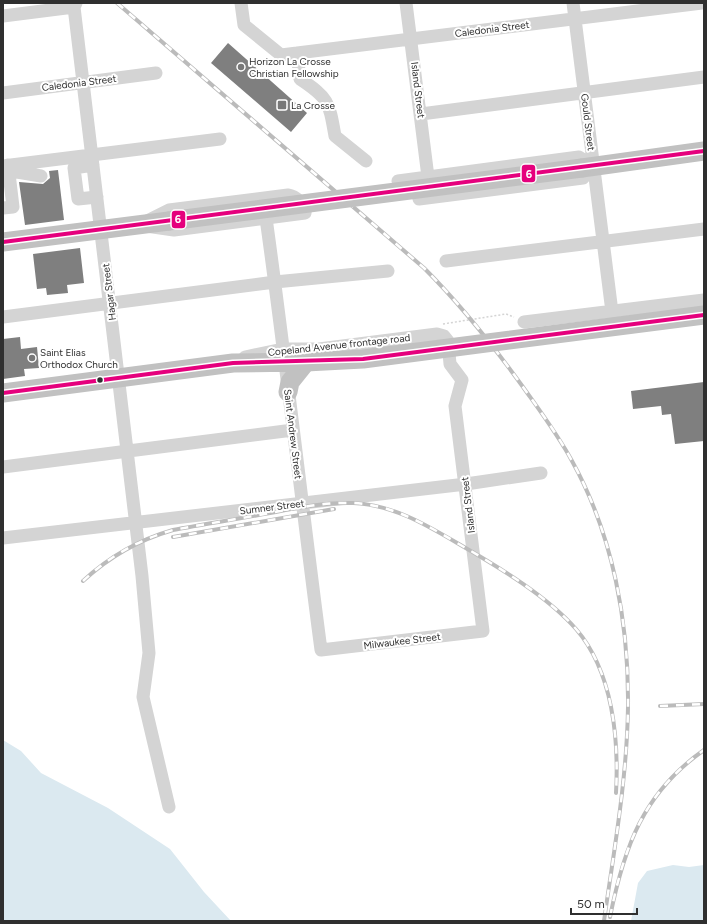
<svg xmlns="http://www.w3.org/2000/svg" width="707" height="924" viewBox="0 0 707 924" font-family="Figtree,sans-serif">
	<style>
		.water { fill: #dbe9f0 }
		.building { fill: #7f7f7f }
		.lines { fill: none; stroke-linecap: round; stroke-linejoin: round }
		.path { stroke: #d4d4d4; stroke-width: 1.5; stroke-dasharray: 2 2; stroke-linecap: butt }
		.minor { stroke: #d4d4d4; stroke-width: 13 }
		.highway { stroke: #c1c1c1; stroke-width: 19 }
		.rail-casing { stroke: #bbb; stroke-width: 4 }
		.rail { stroke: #fff; stroke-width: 2.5; stroke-dasharray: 8; stroke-linecap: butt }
		.highway-bridge { stroke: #c1c1c1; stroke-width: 19 }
		.bus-1-casing { stroke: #fff; stroke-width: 7 }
		.bus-1 { stroke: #e5007d; stroke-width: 4 }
		.poi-dot { fill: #787878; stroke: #fff; stroke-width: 1.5 }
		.bus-dot { fill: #2f2f2f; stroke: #fff; stroke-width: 1.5 }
		.labels { text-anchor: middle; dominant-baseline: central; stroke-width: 4; stroke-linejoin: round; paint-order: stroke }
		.street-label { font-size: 10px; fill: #2f2f2f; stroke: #fff }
		.poi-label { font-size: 10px; fill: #2f2f2f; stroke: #fff; text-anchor: start }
		.line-badge { stroke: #fff; stroke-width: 1.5 }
		.badge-label { font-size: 11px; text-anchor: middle; font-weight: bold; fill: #fff }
	</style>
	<rect width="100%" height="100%" fill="#fff"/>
	<path class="water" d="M3 740 21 751 41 773 108 808 170 849 204 892 231 921H3Z
		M673 865 689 867 704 865V921H631L638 883 647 871Z"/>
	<path class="building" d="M228 43 307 113 291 132 211 63Z
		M58 170 64 220 25 225 19 182 43 184 50 178 49 171Z
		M80 248 84 283 67 285 68 293 47 295 46 288 37 289 33 254Z
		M20 337 21 349 37 347 39 368 24 369 25 376 3 379V339Z
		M704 382V441L675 444 671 414 662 415 661 406 633 409 631 391Z"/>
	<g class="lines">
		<path class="path" d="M443 324 506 314 514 317"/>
		<path class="minor" d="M76 3 74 7 142 576 149 653 143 697 169 807
			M241 3 244 25 281 55 702 3
			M406 3 428 177
			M573 3 612 312
			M3 16 74 7
			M297 53 300 79C329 98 329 102 335 136L366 161
			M3 93 156 73
			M421 114 704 77
			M93 165 74 168 78 199 97 197
			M3 166 220 139
			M9 174 17 172 41 176
			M398 181 579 157 594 166 583 178 419 199
			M288 195C295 196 307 205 305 213L174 230 139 225 169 210Z
			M3 208 13 207 8 165
			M446 261 704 229
			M3 317 275 282 388 271
			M524 322 704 300
			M245 357 283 349H319L437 334 444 336 448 341 450 364 462 380 455 406 483 631 321 650C302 506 286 362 266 218
			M3 467C100 454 196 443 293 430
			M3 538 466 484 541 473"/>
		<path class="highway" d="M582 168 704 151
			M3 242 169 221
			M288 392 290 382 306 362
			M3 393 233 363 306 362"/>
		<defs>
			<path id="rail" d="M117 3 424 268C461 305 492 344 523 387 540 411 558 435 572 461 613 535 629 623 628 707 627 779 614 850 604 921
				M173 537 334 509
				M83 581C110 556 138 540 173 530 205 524 238 519 270 513 297 508 326 502 353 503 395 505 428 526 464 547 500 568 548 597 576 629 613 672 619 739 616 793
				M660 706 704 704
				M610 917C624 847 643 793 704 750"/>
		</defs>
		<use href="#rail" class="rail-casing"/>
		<use href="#rail" class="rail"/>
		<path class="highway-bridge" d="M169 221 582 168
			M306 362 363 359 704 315"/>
		<defs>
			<path id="bus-1" d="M3 242 704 151
				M3 393 233 363 363 359 704 315"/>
		</defs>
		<use href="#bus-1" class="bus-1-casing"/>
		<use href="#bus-1" class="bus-1"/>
	</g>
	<g class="poi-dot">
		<circle cx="241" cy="67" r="4"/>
		<rect x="277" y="100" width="10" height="10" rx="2"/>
		<circle cx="32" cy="358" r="4"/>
	</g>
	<circle class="bus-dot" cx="100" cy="380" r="3.5"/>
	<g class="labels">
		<g class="street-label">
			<text transform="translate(492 29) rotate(-7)">Caledonia Street</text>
			<text transform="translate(79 83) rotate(-7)">Caledonia Street</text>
			<text transform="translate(418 90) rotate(83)">Island Street</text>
			<text transform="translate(588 122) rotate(83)">Gould Street</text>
			<text transform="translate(109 292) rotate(-97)">Hagar Street</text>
			<text transform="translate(339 345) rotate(-6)">Copeland Avenue frontage road</text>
			<text transform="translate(293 434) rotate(83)">Saint Andrew Street</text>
			<text transform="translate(468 505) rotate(-97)">Island Street</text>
			<text transform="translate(272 507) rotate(-7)">Sumner Street</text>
			<text transform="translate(402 641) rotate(-7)">Milwaukee Street</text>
		</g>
		<g class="poi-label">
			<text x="249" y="61">Horizon La Crosse<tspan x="249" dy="12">Christian Fellowship</tspan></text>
			<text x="291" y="105">La Crosse</text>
			<text x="40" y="352">Saint Elias<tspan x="40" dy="12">Orthodox Church</tspan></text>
		</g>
	</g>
	<g class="line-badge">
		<rect x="521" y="164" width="15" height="19" rx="4" fill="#e5007d"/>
		<rect x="171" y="210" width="15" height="19" rx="4" fill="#e5007d"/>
	</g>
	<g class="badge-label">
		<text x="529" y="178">6</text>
		<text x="178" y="223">6</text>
	</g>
	<rect width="707" height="924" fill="none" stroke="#2f2f2f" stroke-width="8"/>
	<path d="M571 908v6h66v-6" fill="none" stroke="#2f2f2f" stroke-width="2"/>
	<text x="577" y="908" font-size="12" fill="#2f2f2f" stroke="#ffffff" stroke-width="3" paint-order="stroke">50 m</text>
</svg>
